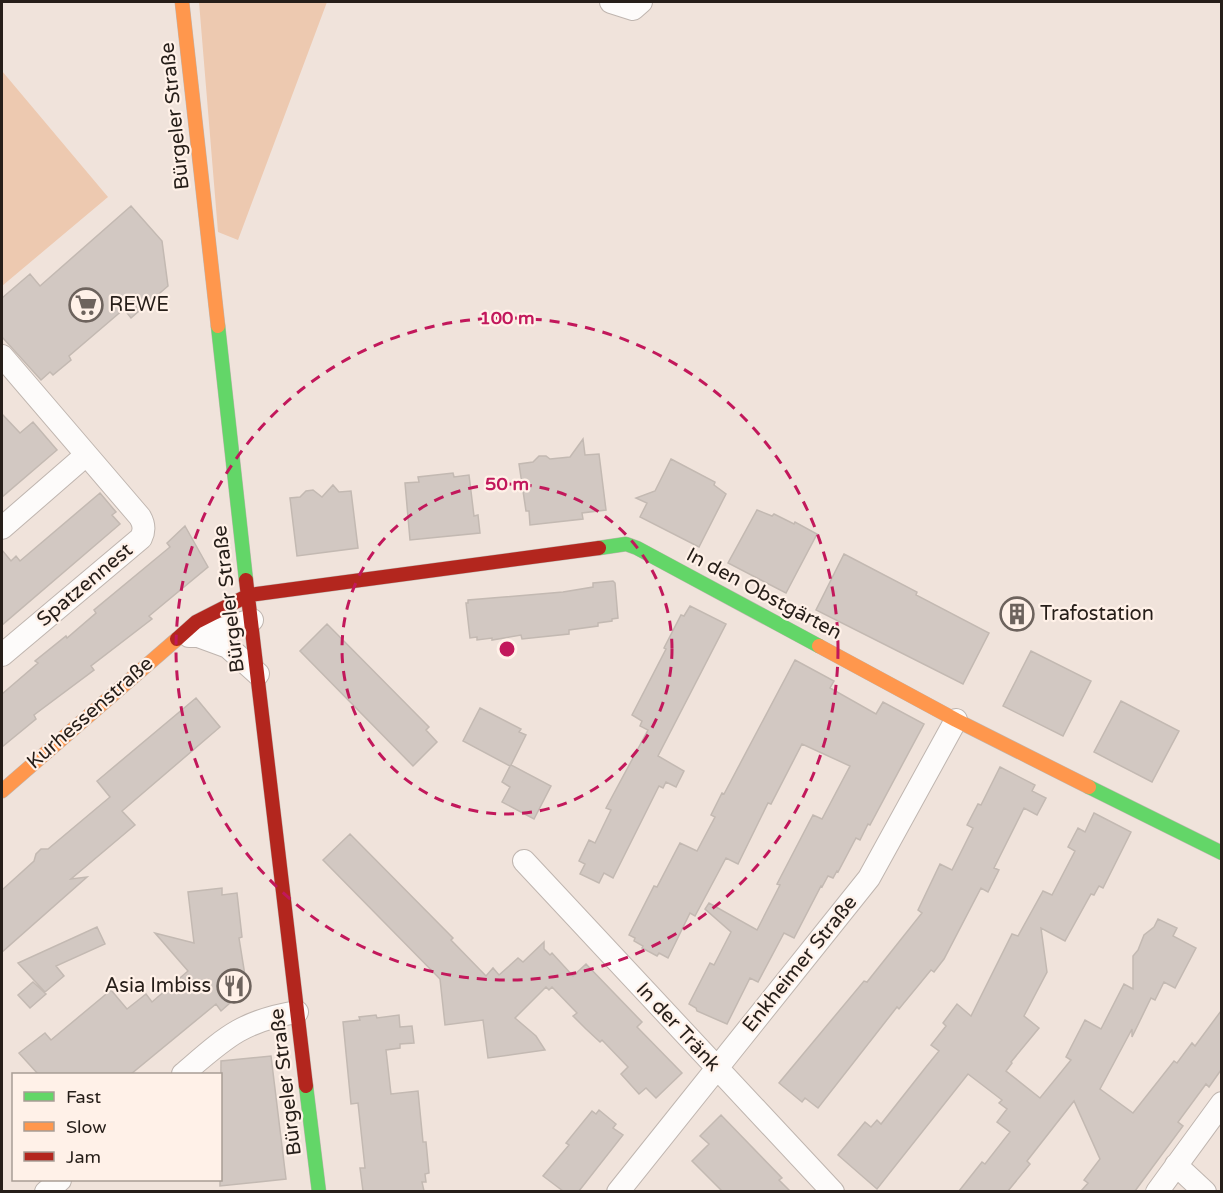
<svg xmlns="http://www.w3.org/2000/svg" width="1223" height="1193" viewBox="0 0 1223 1193" font-family="'Varela Round',sans-serif">
	<style>
		.green { fill: #edc9b0 }
		.building { fill: #d2c8c2; stroke: #c3b9b2; stroke-width: 1.5 }
		.lines { fill: none; stroke-linecap: round; stroke-linejoin: round }
		.street-casing { stroke: #bfb5af; stroke-width: 24 }
		.fast-casing { stroke: #bfb5af; stroke-width: 15 }
		.slow-casing { stroke: #bfb5af; stroke-width: 15 }
		.jam-casing { stroke: #bfb5af; stroke-width: 15 }
		.street { stroke: #fdfbfa; stroke-width: 22 }
		.fast { stroke: #63d668; stroke-width: 14 }
		.slow { stroke: #ff974d; stroke-width: 14 }
		.jam { stroke: #b3261e; stroke-width: 14 }
		.ring { fill: none; stroke: #c2185b; stroke-width: 3; stroke-dasharray: 10 8 }
		.labels { text-anchor: middle; dominant-baseline: central; stroke-width: 4.5; stroke-linejoin: round; paint-order: stroke }
		.street-label { font-size: 20px; fill: #261e19; stroke: #fff1e8 }
		.poi-label { font-size: 20px; fill: #261e19; stroke: #fff1e8; text-anchor: start }
		.centre { fill: #c2185b; stroke: #fff1e8; stroke-width: 3 }
		.ring-label { font-size: 18px; text-anchor: middle; font-weight: bold; fill: #c2185b; stroke: #fff1e8; stroke-width: 4.5; stroke-linejoin: round; paint-order: stroke }
	</style>
	<rect width="100%" height="100%" fill="#f0e3db"/>
	<path class="green" d="M199 2H327L238 240 218 232Z
		M2 71 108 197 2 286Z"/>
	<path class="building" d="M131 206 162 241 168 286 131 318 124 309 69 356 71 360 53 375 50 372 41 380 2 337V298L30 274 40 286Z
		M2 414 20 433 33 422 57 450 2 497Z
		M583 439 585 455 599 454 606 510 582 513 583 519 530 525 529 511H526L519 464 533 462 539 456H546L550 459 570 457Z
		M671 459 715 482 714 485 726 494 699 547 640 517 647 503 636 498 655 491Z
		M453 473 454 477 469 475 474 516 478 515 480 533 410 540 405 483 419 482 418 477Z
		M333 485 339 492 351 491 358 548 297 556 290 498 300 497 306 491 313 490 322 497Z
		M100 493 116 512 112 515 120 524 2 625V550L11 561 16 556 20 561Z
		M757 510 772 516 774 514 794 524 795 522 817 534 786 593 728 563Z
		M185 526 208 567 149 616 152 619 91 666 94 670 34 715 36 719 2 747V694L38 663 35 661 66 636 67 638 96 613 94 610 170 547 167 543Z
		M844 554 917 592 916 595 989 633 963 684 816 610Z
		M613 581 615 583 618 618 612 619V621L598 623V626L569 630V634L522 639 521 635 492 640V638L477 640V637L470 638 466 603H468V600L563 592 593 587V583Z
		M690 606 726 624 658 756 684 771 676 787 666 782 663 788 659 786 613 878 604 873 599 883 580 874 585 864 579 861 589 840 595 843 611 810 606 808 648 730 640 726 642 721 632 715 666 649 664 648 681 615 684 616Z
		M327 624 429 727 426 730 437 742 413 766 300 651Z
		M1031 651 1091 681 1063 736 1003 706Z
		M795 660 834 681 830 688 876 714 883 702 924 724 870 825 868 824 860 840 856 838 838 872 837 871 833 878 828 876 822 887 821 886 794 938 784 933 758 982 750 978 727 1024 697 1011 696 1008 689 1004 710 963 714 965 731 932 705 909 709 903 757 930 780 885 777 884 813 815 822 819 850 766 802 744 771 804 768 803 738 864 726 858 695 916 690 913 668 958 659 953 657 956 642 948 643 946 634 941 635 938 629 935 654 886 657 887 680 843 697 851 715 817 711 815 722 793 724 794Z
		M196 698 220 727 122 811 135 825 71 879 87 877 2 952V890L34 861 36 854 41 849H48L110 797 97 781Z
		M1121 701 1179 731 1152 782 1094 752Z
		M480 708 521 729 519 732 526 735 511 765 551 786 534 819 502 802 510 787 502 782 510 766 463 741Z
		M1000 767 1035 785 1032 791 1046 798 1037 815 1024 808 994 868 999 870 988 892 981 888 944 959 934 972 931 970 899 1009 897 1007 818 1108 805 1098 802 1102 779 1083 864 981 867 982 922 913 918 910 940 864 952 870 973 828 967 825 978 804 981 805Z
		M1094 813 1131 832 1103 888 1099 886 1094 895 1091 894 1065 941 1041 928 1047 972 1024 1016 1039 1028 1011 1062 1012 1063 1006 1071 1040 1098 1071 1060 1066 1057 1085 1020 1101 1029 1124 984 1133 989V956L1138 950 1144 935 1154 927 1158 919 1177 928 1173 936 1196 948 1175 988 1164 982 1155 1000 1151 998 1132 1037V1029L1100 1089 1133 1113 1174 1061 1177 1063 1192 1043 1195 1046 1221 1011V1070L1209 1087 1206 1084 1178 1122 1183 1126 1135 1191H1081L1088 1183 1084 1180 1100 1159 1074 1101 1027 1161 1030 1164 1008 1191H959L982 1162 985 1164 1010 1132 997 1122 1007 1109 999 1103 1002 1100 968 1074 877 1189 838 1155 865 1122 871 1127 877 1120 881 1124 926 1067 939 1051 931 1045 946 1026 943 1023 957 1004 971 1016 1012 934 1018 936 1043 891 1052 895 1075 851 1068 847 1078 828 1085 832Z
		M350 834 453 938 451 940 486 976 493 968 499 975 518 958 523 962 544 942V949L550 955 552 953 573 976 586 964 642 1022 637 1027 682 1073 656 1098 646 1088 639 1094 621 1074 628 1067 602 1040 600 1042 586 1029 573 1016 577 1013 552 987 549 990 546 987 515 1018 536 1036 545 1050 488 1058 483 1020 445 1025 440 979 323 860Z
		M222 888V895L237 893 242 937 239 938 247 988 221 1011 216 1004 131 1074H38L19 1053 45 1033 51 1040 111 990 127 1009 146 994 152 1002 188 971 155 933 194 943 188 892Z
		M97 927 105 944 56 966 64 976 45 992 18 963Z
		M33 982 46 994 30 1008 18 995Z
		M376 1015 377 1018 399 1015 400 1027 412 1026 414 1043 400 1044V1048L386 1050 391 1094 418 1091 423 1142H426L429 1173 425 1174 426 1182H422L424 1191H363L360 1168H365L358 1103 351 1104 343 1022 360 1020 359 1017Z
		M271 1056 286 1179 220 1186 221 1061Z
		M599 1110 616 1124 613 1128 623 1135 579 1191H563L543 1176 569 1145 566 1143 592 1111 596 1114Z
		M721 1115 782 1178 779 1180 790 1191H722L692 1161 709 1144 700 1136Z"/>
	<g class="lines">
		<defs>
			<path id="street" d="M611 2 633 9 641 2
				M2 356 140 517C144 524 145 530 141 538L2 655
				M2 528 86 455
				M189 636H198L252 620
				M198 636 228 647 258 674
				M524 861 833 1192
				M183 1074C224 1039 241 1021 297 1012
				M1176 1165 1205 1192
				M46 1192 60 1180
				M618 1192 869 878 956 720
				M1157 1192 1222 1103"/>
			<path id="fast" d="M218 326 246 580
				M599 548 626 544 637 548 819 646
				M1089 787 1222 853
				M306 1086 319 1192"/>
			<path id="slow" d="M182 2 218 326
				M819 646 956 720 1089 787
				M2 791 177 639"/>
			<path id="jam" d="M246 580 306 1086
				M177 639 196 622 249 595 599 548"/>
		</defs>
		<use href="#street" class="street-casing"/>
		<use href="#fast" class="fast-casing"/>
		<use href="#slow" class="slow-casing"/>
		<use href="#jam" class="jam-casing"/>
		<use href="#street" class="street"/>
		<use href="#fast" class="fast"/>
		<use href="#slow" class="slow"/>
		<use href="#jam" class="jam"/>
	</g>
	<g class="ring">
		<circle cx="507" cy="649" r="165"/>
		<circle cx="507" cy="649" r="331"/>
	</g>
	<defs>
		<symbol id="supermarket-ring" viewBox="-11 -11 22 22"><circle r="9.5" fill="#fff1e8" stroke="#6d635d" stroke-width="1.5"/><path d="M-6-5.5h2.5l.6 2H6L4.5 2H-2.5L-4.4-4H-6ZM-1.5 3.2a1.3 1.3 0 1 0 .1 0ZM3 3.2a1.3 1.3 0 1 0 .1 0Z" fill="#6d635d"/></symbol>
		<symbol id="building-ring" viewBox="-11 -11 22 22"><circle r="9.5" fill="#fff1e8" stroke="#6d635d" stroke-width="1.5"/><path d="M-4-6H4V6H1V3H-1V6H-4ZM-2.5-4.3h1.7v1.8h-1.7ZM.8-4.3h1.7v1.8H.8ZM-2.5-1h1.7V.8h-1.7ZM.8-1h1.7V.8H.8Z" fill="#6d635d"/></symbol>
		<symbol id="restaurant-ring" viewBox="-11 -11 22 22"><circle r="9.5" fill="#fff1e8" stroke="#6d635d" stroke-width="1.5"/><path d="M-5-6h1v4h1v-4h1v4h1v-4h1v5L-1.5 .5V6h-2V.5L-5-1ZM5-6V6H3V1.5H1.5Q1.5-4 5-6Z" fill="#6d635d"/></symbol>
	</defs>
	<g fill-rule="evenodd">
		<use href="#supermarket-ring" x="67" y="286" width="38" height="38"/>
		<use href="#building-ring" x="998" y="595" width="38" height="38"/>
		<use href="#restaurant-ring" x="215" y="967" width="38" height="38"/>
	</g>
	<g class="labels">
		<g class="street-label">
			<text transform="translate(175 116) rotate(-96)">Bürgeler Straße</text>
			<text transform="translate(85 585) rotate(-40)">Spatzennest</text>
			<text transform="translate(764 594) rotate(28)">In den Obstgärten</text>
			<text transform="translate(229 599) rotate(-97)">Bürgeler Straße</text>
			<text transform="translate(90 713) rotate(-41)">Kurhessenstraße</text>
			<text transform="translate(800 964) rotate(-51)">Enkheimer Straße</text>
			<text transform="translate(678 1027) rotate(47)">In der Tränk</text>
			<text transform="translate(286 1082) rotate(-97)">Bürgeler Straße</text>
		</g>
		<g class="poi-label">
			<text x="109" y="305">REWE</text>
			<text x="1040" y="614">Trafostation</text>
			<text x="211" y="986" text-anchor="end">Asia Imbiss</text>
		</g>
	</g>
	<circle cx="507" cy="649" r="9" class="centre"/>
	<g class="ring-label">
		<text x="507" y="324">100 m</text>
		<text x="507" y="490">50 m</text>
	</g>
	<rect width="1223" height="1193" fill="none" stroke="#261e19" stroke-width="6"/>
	<rect x="12" y="1073" width="210" height="108" fill="#fff1e8" stroke="#a89d95" stroke-width="1.5"/>
	<rect x="24" y="1092" width="30" height="9" fill="#63d668" stroke="#a89d95" stroke-width="1.5"/>
	<text x="66" y="1103" font-size="18" fill="#261e19">Fast</text>
	<rect x="24" y="1122" width="30" height="9" fill="#ff974d" stroke="#a89d95" stroke-width="1.5"/>
	<text x="66" y="1133" font-size="18" fill="#261e19">Slow</text>
	<rect x="24" y="1152" width="30" height="9" fill="#b3261e" stroke="#a89d95" stroke-width="1.5"/>
	<text x="66" y="1163" font-size="18" fill="#261e19">Jam</text>
</svg>
